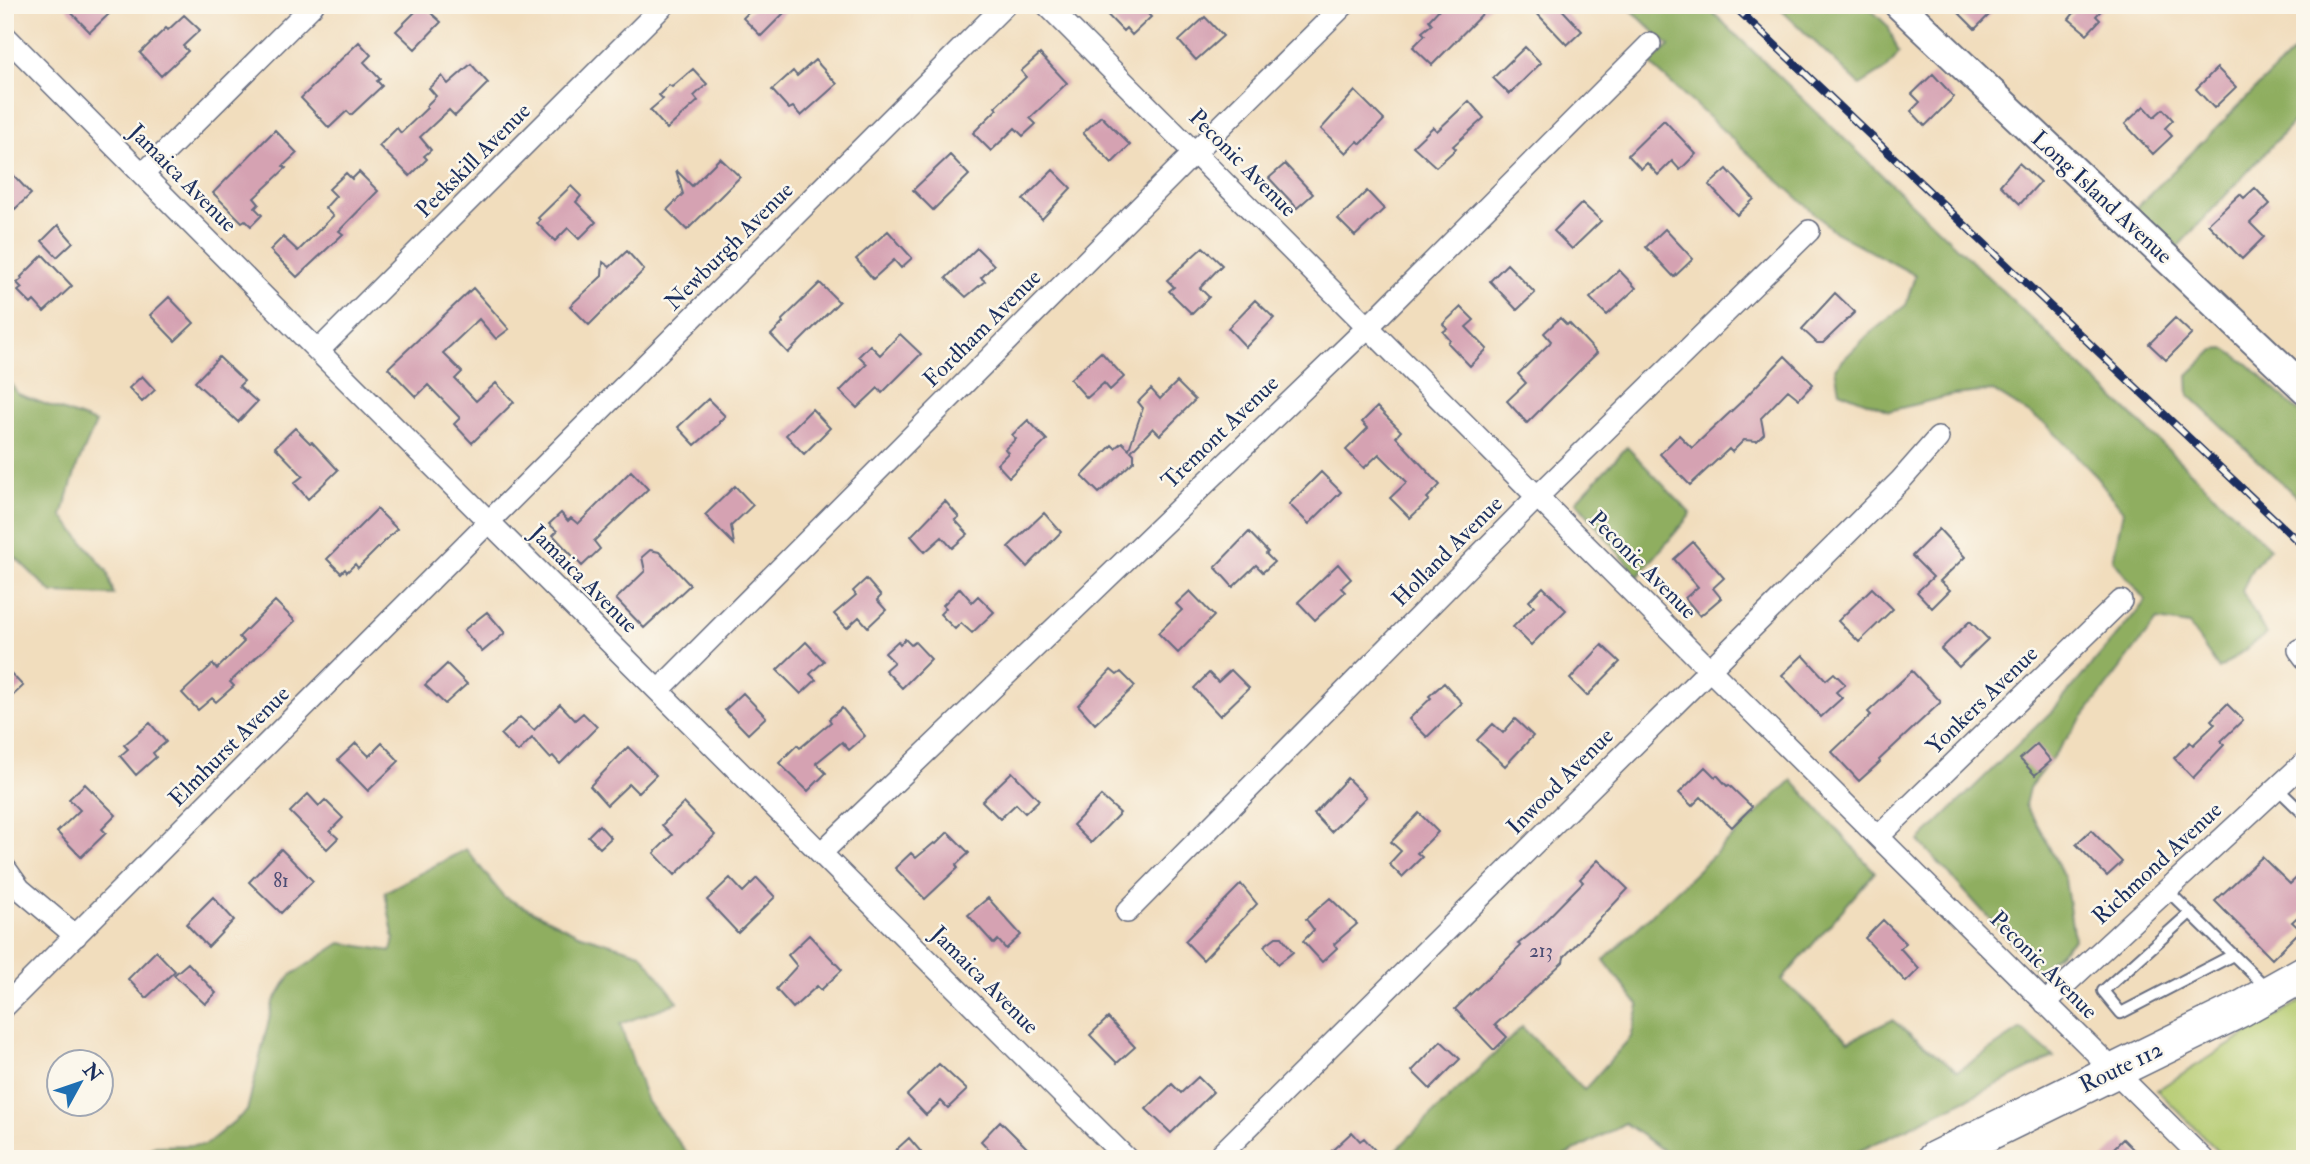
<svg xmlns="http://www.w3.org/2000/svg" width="2310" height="1164" viewBox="0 0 2310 1164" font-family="'IM FELL Double Pica',serif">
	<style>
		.green { fill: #b4ca6e; stroke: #687c66; stroke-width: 2 }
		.forest { fill: #8fae61; stroke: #556e60; stroke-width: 2 }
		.building { fill: #d5a2b2 }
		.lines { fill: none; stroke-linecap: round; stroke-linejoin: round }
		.service-casing { stroke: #666c7f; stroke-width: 14 }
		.minor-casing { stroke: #666c7f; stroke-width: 24 }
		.tertiary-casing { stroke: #666c7f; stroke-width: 32 }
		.primary-casing { stroke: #666c7f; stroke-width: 38 }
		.service { stroke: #fff; stroke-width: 10 }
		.minor { stroke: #fff; stroke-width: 21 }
		.tertiary { stroke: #fff; stroke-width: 28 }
		.primary { stroke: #fff; stroke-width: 35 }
		.rail-casing { stroke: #1b2f5e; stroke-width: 8 }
		.rail { stroke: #fbf7ec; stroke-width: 5; stroke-dasharray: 16; stroke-linecap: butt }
		.labels { text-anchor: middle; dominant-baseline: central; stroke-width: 5; stroke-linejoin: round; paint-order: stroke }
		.number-label { font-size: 19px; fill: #4a4c73 }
		.street-label { font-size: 23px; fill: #1b2f5e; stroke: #fbf7ec }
	</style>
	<rect width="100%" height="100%" fill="#fbf7ec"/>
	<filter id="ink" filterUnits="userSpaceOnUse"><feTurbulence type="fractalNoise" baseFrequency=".0143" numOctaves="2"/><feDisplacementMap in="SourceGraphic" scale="14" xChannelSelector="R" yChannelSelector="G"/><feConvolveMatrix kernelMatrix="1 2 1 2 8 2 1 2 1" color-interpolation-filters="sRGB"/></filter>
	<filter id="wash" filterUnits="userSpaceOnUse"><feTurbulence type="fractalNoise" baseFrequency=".00686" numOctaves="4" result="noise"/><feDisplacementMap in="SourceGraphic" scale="28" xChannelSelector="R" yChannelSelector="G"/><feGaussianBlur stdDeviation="1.57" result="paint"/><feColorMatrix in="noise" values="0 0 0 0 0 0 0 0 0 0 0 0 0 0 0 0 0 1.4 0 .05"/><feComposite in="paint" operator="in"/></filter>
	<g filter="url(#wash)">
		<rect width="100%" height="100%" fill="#f1ddbd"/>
		<path class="green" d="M2305 998V1159H2226L2157 1090Z"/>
		<path class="forest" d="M1626 5H1705L2270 548 2252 569 2242 591 2266 634 2219 669 2189 625 2157 620 2029 788 2025 805 2040 829 2065 879 2074 939 2038 972 1919 841 2055 708 2146 601 2113 560 2123 511 2096 476 2047 425 1993 391 1953 395 1889 411 1839 391 1835 368 1868 335 1906 305 1915 275 1835 232 1650 64 1669 46Z
			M1776 5H1866L1888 26 1899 53 1887 68 1860 85Z
			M2305 40V110L2171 254 2135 209Z
			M2226 349 2249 365 2305 418V505L2189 395 2188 375 2214 350Z
			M5 376 18 394 96 423 77 466 62 516 107 571 114 595 52 593 5 547Z
			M1627 447 1691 514 1638 577 1576 501Z
			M1792 780 1875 872 1782 980 1849 1041 1892 1020 1958 1071 2021 1029 2054 1057 1843 1159H1675L1625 1123 1559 1159H1387L1522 1027 1584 1090 1631 1037 1639 1006 1604 960Z
			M466 849 504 897 578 934 641 953 678 1002 620 1024 647 1102 692 1159H136L154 1146 205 1145 247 1111 273 1003 290 976 341 943 391 951 394 939 385 892Z"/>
		<g id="blocks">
			<path class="building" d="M64 5H100L109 14 90 32Z
				M422 5 441 22 415 49 396 31Z
				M756 5H792L761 36 743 18Z
				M1098 5H1139L1151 17 1132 35 1126 28 1123 31Z
				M1443 5H1491L1432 65 1413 47 1425 35 1422 32 1432 24 1429 20Z
				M1529 5H1558L1582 31 1567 45Z
				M1951 5H1999L1975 29Z
				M2065 5H2106L2096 16 2100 20 2087 34 2069 19 2074 13Z
				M184 15 200 30 183 46 188 51 161 76 140 53 166 28 168 30Z
				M1205 17 1223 36 1196 60 1179 41Z
				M359 42 371 55 364 62 380 79 377 81 382 86 351 115 347 111 329 128 301 98Z
				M1525 47 1541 63 1509 94 1493 78Z
				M1040 54 1067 83 1030 118 1036 124 1023 136 1015 128 991 151 973 133 997 109 995 107 1026 77 1021 71Z
				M815 60 837 84 801 116 793 107 789 109 772 90 793 71 797 76Z
				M471 64 488 83 455 116 449 110 420 137 431 150 424 156 427 159 410 176 379 146 397 128 401 133 427 108 426 106 436 96 429 88 442 76 448 84Z
				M2217 68 2236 87 2214 108 2196 89Z
				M693 69 707 84 694 96 698 101 667 129 650 110 663 99 659 95 669 85 672 87Z
				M1933 74 1954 97 1925 126 1911 111 1920 102 1912 94Z
				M1355 91 1384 120 1361 144 1358 141 1346 153 1321 129Z
				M1469 101 1484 118 1453 146 1456 149 1436 167 1413 146 1433 127 1437 131Z
				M2144 106 2154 117 2163 109 2173 120 2165 128 2172 136 2153 154 2125 124Z
				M1101 116 1130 145 1112 163 1083 133Z
				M1664 120 1696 154 1680 170 1672 161 1658 175 1647 163 1641 169 1628 155Z
				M275 130 297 153 283 166 286 168 254 198 259 204 255 208 262 215 251 226 245 220 242 222 213 193Z
				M950 155 969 175 933 210 913 190Z
				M720 158 740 177 687 230 667 210 683 194 676 170 692 186Z
				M2019 163 2040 182 2020 204 2000 185Z
				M1285 164 1313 194 1297 208 1269 178Z
				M5 166 31 194 15 209 5 199Z
				M1727 169 1754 199 1737 215 1709 185Z
				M1053 170 1071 188 1042 219 1023 200Z
				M359 172 378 191 339 231 343 234 297 277 270 250 283 237 298 251 333 216 325 208 336 196 329 189 346 173 352 179Z
				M571 186 581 196 576 202 596 222 579 239 568 228 555 241 537 223 540 220 538 218Z
				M2255 188 2270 204 2250 223 2264 237 2242 259 2208 224 2240 194 2244 198Z
				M1367 191 1384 209 1355 236 1338 219Z
				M1582 203 1601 221 1572 249 1554 231Z
				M58 225 73 242 57 257 42 241Z
				M1665 229 1693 259 1674 277 1646 247Z
				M888 231 912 258 901 268 894 260 873 279 856 259Z
				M1203 247 1222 265 1200 288 1209 297 1192 314 1169 291 1174 287 1167 280Z
				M977 248 994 265 981 278 985 281 966 297 946 278Z
				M627 251 644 270 589 325 570 306 602 276 603 262 610 267Z
				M43 255 72 286 44 312 34 301 31 304 18 291 22 288 17 283 22 279 21 277Z
				M1507 264 1535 293 1517 310 1490 281Z
				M1619 270 1636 288 1607 315 1590 298Z
				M820 283 839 302 788 353 771 335 783 323 782 320Z
				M473 288 509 329 496 339 479 319 443 353 462 372 455 379 476 401 496 383 514 402 472 443 454 424 460 418 428 385 416 397 388 368Z
				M1835 293 1855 312 1823 343H1817L1802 329Z
				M169 297 194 323 175 341 150 315Z
				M1255 300 1274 318 1246 347 1228 328Z
				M1461 307 1474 320 1466 327 1487 349 1470 366 1448 343 1450 340 1443 332 1447 329 1443 324Z
				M1560 318 1567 325 1569 323 1597 353 1527 423 1507 401 1526 383 1518 374 1550 343 1551 341 1544 333Z
				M2175 318 2192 334 2166 360 2149 344Z
				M900 334 921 354 882 393 878 388 857 408 840 391 867 364 859 356 870 345 880 355Z
				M1101 352 1124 377 1110 390 1104 383 1087 398 1070 379Z
				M1785 356 1813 384 1799 399 1788 390 1761 418 1764 434 1757 441 1744 440 1732 452 1729 449 1690 485 1660 454 1679 435 1692 448 1740 403Z
				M219 357 244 381 239 386 257 402 238 422 195 382Z
				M142 376 155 390 142 402 129 388Z
				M1177 382 1195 400 1160 435 1153 428 1131 451 1134 454V461L1099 493 1082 476 1112 445 1115 448 1122 442 1129 449 1143 408 1138 402 1151 389 1160 399Z
				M708 399 725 416 719 422V424L695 445 678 427Z
				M1377 407 1401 431 1396 437 1440 485 1427 498 1429 500 1410 518 1390 498 1407 482 1379 454 1364 468 1346 450 1368 428 1362 422Z
				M812 409 830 428 804 454 786 435Z
				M1028 420 1047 440 1009 477 997 464 1008 453 1005 449 1016 439 1012 435Z
				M295 428 310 443 312 442 338 470 308 499 294 483 303 476 275 447Z
				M631 471 648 489 594 541 600 549 582 566 553 535 557 531 549 524 561 513 568 521 571 518 578 524Z
				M1321 472 1341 492 1309 524 1289 504Z
				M735 486 753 505 731 526 734 544 705 515Z
				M945 501 959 517 955 520 968 534 952 548 942 537 925 552 911 536Z
				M377 509 397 529 358 568 355 564 347 572 345 569 341 573 327 559Z
				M1044 513 1061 532 1027 567 1008 547Z
				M1939 529 1965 557 1940 581 1950 590 1932 608 1917 592 1933 577 1912 556Z
				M1249 532 1268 552 1266 554 1274 562 1263 572 1256 565 1233 587 1215 567Z
				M1693 542 1724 578 1713 588 1721 598 1700 616 1685 598 1698 587 1674 559Z
				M650 550 659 552 690 585 644 628 616 599 645 571 642 557Z
				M1338 564 1351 579 1341 588 1345 592 1315 620 1298 602Z
				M866 579 881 596 877 600 886 610 868 627 859 617 847 628 834 614 856 595 853 591Z
				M1543 587 1566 610 1531 645 1513 627 1534 606 1529 601Z
				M960 588 972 602 978 596 994 612 972 633 961 623 955 629 940 614 946 608 943 605Z
				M1872 588 1893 609 1859 642 1838 621Z
				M1190 591 1214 616 1178 653 1158 633 1182 610 1176 604Z
				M275 601 295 621 230 682 234 686 216 702 212 698 198 710 182 693 213 664 217 669 244 642 239 637Z
				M487 612 505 633 482 652 464 630Z
				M1970 621 1988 639 1959 667 1941 649Z
				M905 639 911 645 915 642 931 659 902 688 885 670 894 662 885 653 898 641 900 644Z
				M806 642 824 661 810 674 816 680 801 694 777 670Z
				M1602 645 1620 662 1587 696 1570 679Z
				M1803 655 1826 680 1834 673 1845 684 1836 692 1842 698 1821 717 1782 675Z
				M447 664 467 684 445 704 425 685Z
				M5 667 23 686 5 703Z
				M1111 670 1117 675 1121 672 1135 686 1095 724 1078 705Z
				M1231 670 1249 688 1220 716 1194 688 1209 673 1218 682Z
				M1912 671 1941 702 1879 760 1880 762 1859 781 1832 752 1871 715 1868 712Z
				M1444 683 1462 703 1427 737 1409 719 1431 698 1429 696Z
				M743 693 766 717 748 734 725 710Z
				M560 704 575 720 583 713 597 727 560 764 553 756 550 758 532 738 518 752 501 735 520 717 534 730Z
				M2227 704 2243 720 2221 741 2224 745 2193 778 2174 758 2190 742 2193 745 2215 724 2211 720Z
				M842 708 865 736 849 750 842 742 816 763 826 773 808 791 779 763 797 745 800 748 831 722 829 719Z
				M1515 719 1533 736 1505 766 1477 740 1493 724 1503 733Z
				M150 723 166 742 153 753 156 757 136 775 120 756 128 749 124 745Z
				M356 743 369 756 382 743 399 761 368 791 338 760Z
				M2037 744 2051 761 2035 775 2020 759Z
				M628 747 656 775 638 793 629 784 607 805 590 786Z
				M1705 767 1715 777 1717 775 1727 786 1729 785 1752 807 1732 827 1701 797 1692 806 1679 793Z
				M1012 772 1039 800 1025 813 1016 804 1000 819 982 801Z
				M1347 778 1366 797 1331 832 1314 814Z
				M85 784 116 815 102 829 106 833 81 857 57 832 80 810 69 799Z
				M308 794 319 806 325 800 343 818 330 831 338 838 327 849 290 812Z
				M1101 796 1120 813 1091 843 1073 825Z
				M684 803 715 835 675 875 654 853 672 835 662 825Z
				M1419 813 1438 832 1417 853 1422 857 1402 877 1389 864 1401 851 1391 842Z
				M599 825 611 838 600 848 588 836Z
				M2091 830 2122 862 2107 876 2076 844Z
				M948 832 969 853 956 865 958 868 925 899 895 868 911 853 916 858 934 843 936 844Z
				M281 849 313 881 281 913 249 882Z
				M2262 857 2290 884 2305 870V910L2292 922 2301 930 2272 959 2215 901Z
				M1598 860 1628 889 1564 957 1563 962 1495 1025 1507 1037 1494 1050 1455 1009 1521 946 1518 944 1538 928 1583 882 1580 879Z
				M730 878 743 892 757 878 775 897 738 933 707 900Z
				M1241 884 1257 904 1203 960 1185 941Z
				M213 897 234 920 208 947 186 924Z
				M988 898 1021 935 1006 949 998 940 994 944 968 915Z
				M1330 898 1357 924 1334 944 1337 948 1322 962 1303 941 1314 930 1306 919Z
				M1883 920 1906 943 1900 948 1919 969 1906 982 1865 938Z
				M809 935 842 970 821 990 817 986 793 1008 776 989 797 966 788 955Z
				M1276 937H1282L1293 952 1278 964 1264 946Z
				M156 951 175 971 146 998 128 979Z
				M188 963 216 993 205 1004 174 975Z
				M1108 1018 1135 1047 1117 1063 1090 1035Z
				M1441 1041 1460 1059 1430 1089 1412 1071Z
				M939 1064 967 1090 948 1108 941 1101 926 1115 907 1095Z
				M1198 1077 1213 1092 1171 1133 1146 1109 1172 1084 1181 1093Z
				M1000 1121 1028 1149 1018 1159H998L981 1141Z
				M1352 1132 1360 1141 1364 1138 1383 1159H1323Z
				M909 1138 921 1152 914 1159H886Z
				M2123 1139 2143 1159H2103Z"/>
		</g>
	</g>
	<g filter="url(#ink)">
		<use href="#blocks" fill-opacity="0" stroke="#666c7f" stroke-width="2"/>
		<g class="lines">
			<defs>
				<path id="service" d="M2277 788 2305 815
					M2167 890 2267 988
					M2190 913 2103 991 2121 1013 2233 955"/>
				<path id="minor" d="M1047 5 1710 670 2203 1159
					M5 36 318 351 1127 1159
					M143 174 313 5
					M318 351 664 5
					M2299 650 2305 658
					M659 690 1195 152 1344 5
					M1879 836 2121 601
					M821 853 1369 326 1650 44
					M5 868 20 889 76 936
					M1127 912 1538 496 1809 231
					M2045 1003 2305 762
					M5 1006 1005 5
					M1216 1159 1901 480 1938 438"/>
				<path id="tertiary" d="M1899 5 2305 389"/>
				<path id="primary" d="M1935 1159 2241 1009 2305 973"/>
			</defs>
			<use href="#service" class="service-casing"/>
			<use href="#minor" class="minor-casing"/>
			<use href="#tertiary" class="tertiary-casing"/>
			<use href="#primary" class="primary-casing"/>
			<use href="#service" class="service"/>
			<use href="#minor" class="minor"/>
			<use href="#tertiary" class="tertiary"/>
			<use href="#primary" class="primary"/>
			<defs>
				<path id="rail" d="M1733 5 2305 548"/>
			</defs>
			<use href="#rail" class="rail-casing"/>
			<use href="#rail" class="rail"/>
		</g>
	</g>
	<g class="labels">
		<g class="number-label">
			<text x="281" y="881">81</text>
			<text x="1541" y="951">213</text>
		</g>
		<g class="street-label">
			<text transform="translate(473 160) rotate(-45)">Peekskill Avenue</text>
			<text transform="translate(1243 163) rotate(45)">Peconic Avenue</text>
			<text transform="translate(183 178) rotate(45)">Jamaica Avenue</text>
			<text transform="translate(2102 197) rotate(43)">Long Island Avenue</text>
			<text transform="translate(729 246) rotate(-45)">Newburgh Avenue</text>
			<text transform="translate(982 328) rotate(-45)">Fordham Avenue</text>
			<text transform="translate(1220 432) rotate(-44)">Tremont Avenue</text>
			<text transform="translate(1447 551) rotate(-45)">Holland Avenue</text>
			<text transform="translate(1643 565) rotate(45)">Peconic Avenue</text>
			<text transform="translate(584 579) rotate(45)">Jamaica Avenue</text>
			<text transform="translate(1982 700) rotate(-44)">Yonkers Avenue</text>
			<text transform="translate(229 746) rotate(-45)">Elmhurst Avenue</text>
			<text transform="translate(1560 781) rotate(-45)">Inwood Avenue</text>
			<text transform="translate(2157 863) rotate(-43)">Richmond Avenue</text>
			<text transform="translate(2044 965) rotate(45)">Peconic Avenue</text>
			<text transform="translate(985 980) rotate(45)">Jamaica Avenue</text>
			<text transform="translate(2121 1067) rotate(-26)">Route 112</text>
		</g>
	</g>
	<rect width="2310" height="1164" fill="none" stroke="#fbf7ec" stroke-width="28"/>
	<g transform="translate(80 1083) rotate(50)"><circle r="33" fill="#fbf7ec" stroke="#a1a7b3" stroke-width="2"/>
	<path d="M0-5L12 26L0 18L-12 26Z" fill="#1f6fb2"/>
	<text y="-10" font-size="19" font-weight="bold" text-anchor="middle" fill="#1b2f5e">N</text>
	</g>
</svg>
